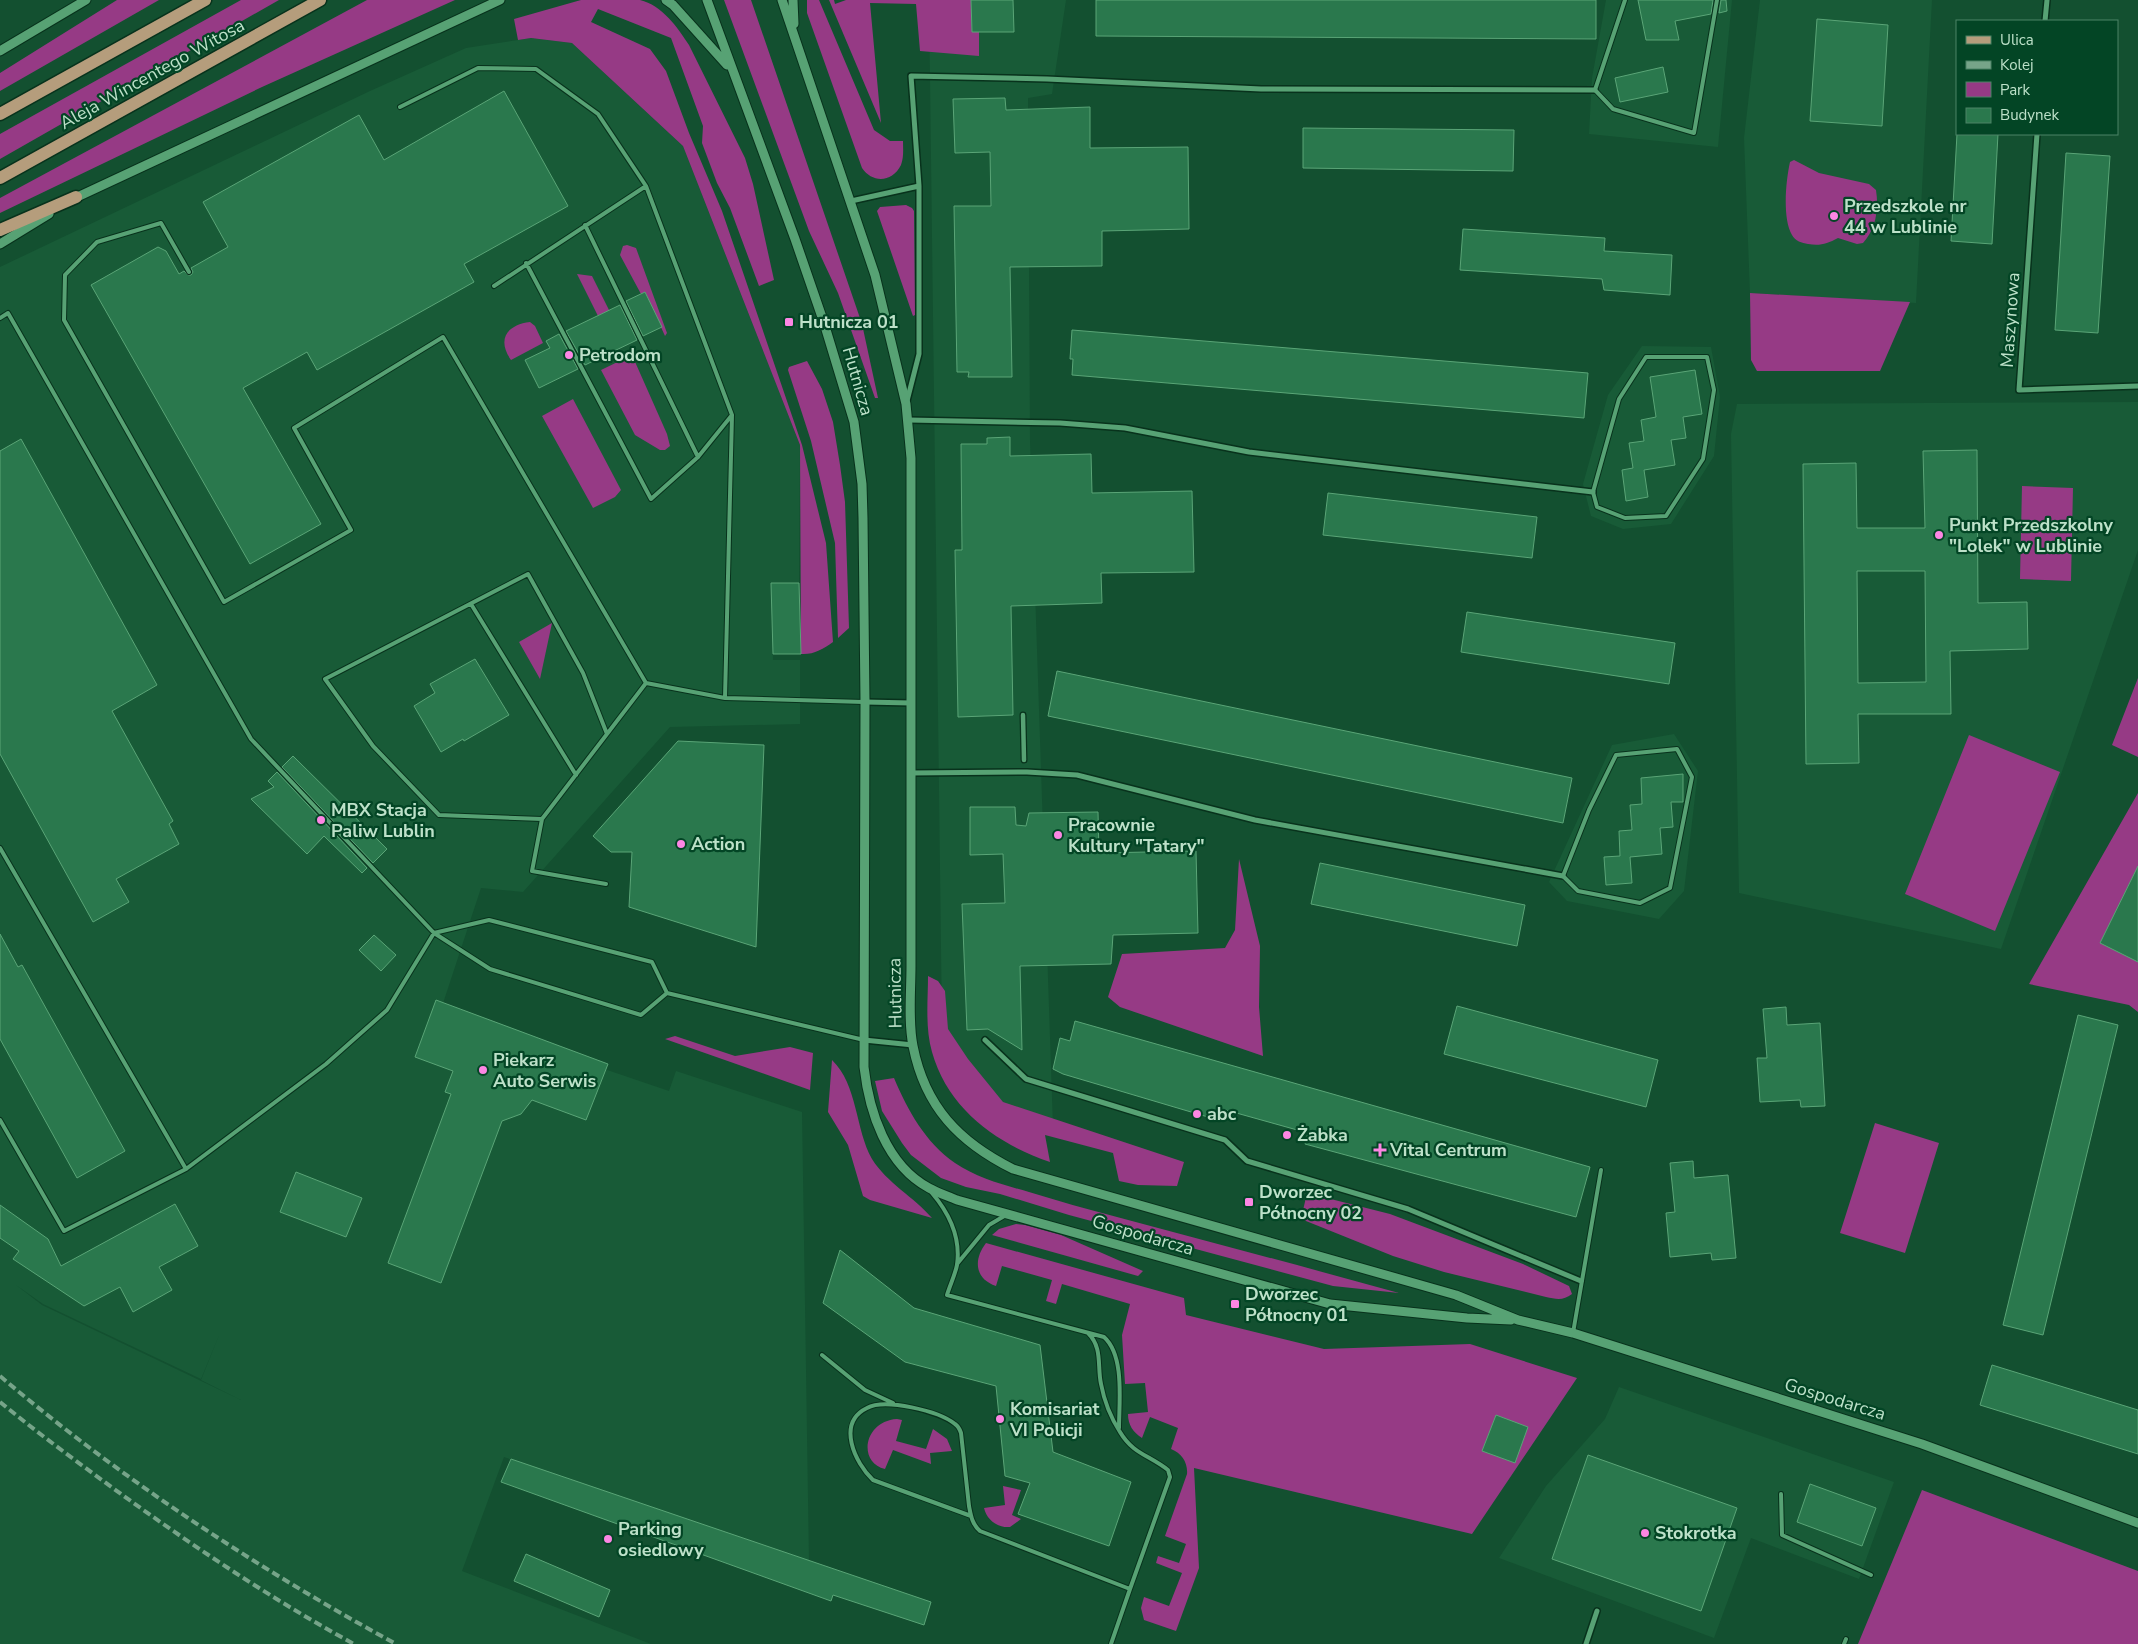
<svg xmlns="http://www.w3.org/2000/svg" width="2138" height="1644" viewBox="0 0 2138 1644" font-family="'Nunito Sans',sans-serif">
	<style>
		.built { fill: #185b37; fill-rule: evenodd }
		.green { fill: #963a85 }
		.building { fill: #2a784d; stroke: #5aa577; fill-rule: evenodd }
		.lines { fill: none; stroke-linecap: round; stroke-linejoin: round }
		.service-casing { stroke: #08321c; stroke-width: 6 }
		.pedestrian-casing { stroke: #08321c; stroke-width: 7 }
		.minor-casing { stroke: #08321c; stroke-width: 8 }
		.tertiary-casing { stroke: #08321c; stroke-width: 11 }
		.primary-casing { stroke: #08321c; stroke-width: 15 }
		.service { stroke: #57a274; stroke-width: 4 }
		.pedestrian { stroke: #57a274; stroke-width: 4.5 }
		.minor { stroke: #57a274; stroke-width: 5 }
		.tertiary { stroke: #57a274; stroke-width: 9 }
		.primary { stroke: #b59d7c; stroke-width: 12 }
		.rail { stroke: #76a489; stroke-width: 4; stroke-dasharray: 8 4; stroke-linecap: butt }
		.poi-dot { fill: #fc86e3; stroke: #034525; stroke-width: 2 }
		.labels { text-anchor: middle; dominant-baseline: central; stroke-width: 4.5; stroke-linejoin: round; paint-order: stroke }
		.street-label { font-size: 18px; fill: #bde1c9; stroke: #034525 }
		.poi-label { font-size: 18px; font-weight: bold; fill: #bde1c9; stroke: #034525; text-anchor: start }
	</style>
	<rect width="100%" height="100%" fill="#135030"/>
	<path class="built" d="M929 0H1066L1052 94 1028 98 1030 441 1053 1127 997 1108 942 1027Z
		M1606 0H1732L1718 147 1589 134 1592 78Z
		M1760 0H1932L1916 303 1750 293 1744 138Z
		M531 38 572 43 683 146 800 445 799 583 771 584 773 660H800V724L670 727 523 892 481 888 424 1061 443 1014 669 1091 676 1071 802 1112 809 1562 504 1457 462 1571 651 1644H0V267L370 91 466 48ZM16 1285 43 1304 201 1379 220 1333 201 1380 241 1400 42 1305Z
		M1642 346 1711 347 1720 397 1714 456 1671 524 1623 529 1591 516 1583 484 1608 395Z
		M2138 402V550L2001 949 1739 893 1731 434 1737 404Z
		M1674 734 1698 771 1684 891 1659 919 1567 901 1549 882 1612 745Z
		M1619 1387 1894 1482 1859 1579 1751 1538 1714 1638 1499 1558 1546 1486 1605 1419Z"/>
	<path class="green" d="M117 0H159L0 91V73Z
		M241 0H279L0 159V134Z
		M367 0H455L262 87 0 213V198Z
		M581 0C597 0 625 0 640 0 662 5 678 28 689 45L745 158 753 184 774 280 759 286 730 208 717 183 702 143 703 126 671 38 598 9 591 22 650 49 666 71 689 133 722 211 802 445 826 543 833 642C823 649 813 655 801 654L800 445 683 146 572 43 531 38 518 40 514 19Z
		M724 0H751L862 324 878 398H875L838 293 809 231Z
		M807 0H819L874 130 890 141H903C903 149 904 157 901 165 892 183 872 183 862 168L807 13Z
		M829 0H834L835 4 846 0H971L972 32H979V56L920 51 916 4 870 3 881 123Z
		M1794 160 1819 173 1869 184 1876 190C1879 209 1876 229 1863 243L1857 244 1838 238C1827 244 1820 246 1808 244 1802 243 1795 241 1792 235 1782 218 1786 180 1790 162Z
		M906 205 912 208 914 211 915 315 913 316 877 211 880 207Z
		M627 245 636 248 667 333 665 336 645 292 641 294 620 255 623 246Z
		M577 274 592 276 611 314 602 324Z
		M1750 293 1910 302 1880 371H1757L1751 360Z
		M530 322 535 326 543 343 511 360C497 340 506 325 530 322Z
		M632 355 667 434 670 446 665 450H660L635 435 601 370Z
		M807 361 822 389 833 422 840 465 845 502 849 628 838 638 835 543 811 441 788 370 789 367Z
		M573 399 621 490 615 497 593 508 542 416Z
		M2022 486 2073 488 2071 581 2020 579Z
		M552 623 540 679 519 642Z
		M2138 678V757L2112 745Z
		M1969 735 2060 772 1995 931 1905 894Z
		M2138 793V1012L2129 1005 2029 984Z
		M1239 859 1260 946 1259 1007 1263 1056 1120 1007 1108 997 1122 954 1225 948 1235 930Z
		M928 976 938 981 945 991 948 1029 968 1059 1003 1102 1184 1162 1177 1186 1138 1185 1119 1181 1113 1153 1045 1135 1050 1162C997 1144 948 1109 932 1052 925 1028 928 1001 928 976Z
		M675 1036 735 1056 790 1047 813 1053 810 1090 665 1039Z
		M832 1060C858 1085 855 1129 872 1159 887 1183 914 1197 932 1218L870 1200 863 1196 848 1145 828 1112Z
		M894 1078C908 1111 925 1142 955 1163 977 1178 1004 1185 1029 1192 1058 1201 1087 1209 1117 1217 1211 1242 1305 1267 1399 1293L1333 1286 1069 1215 1000 1194 966 1187 941 1178 911 1155 902 1143 882 1111 875 1081Z
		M1875 1123 1939 1143 1905 1253 1840 1233Z
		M1307 1193 1390 1214 1523 1264 1569 1286 1572 1294C1563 1301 1556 1299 1546 1297L1444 1272 1393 1256 1301 1219Z
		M1016 1224 1025 1225 1061 1235 1143 1271 1138 1276 992 1235 999 1229Z
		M986 1243 1184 1298 1186 1315 1324 1349 1470 1344 1577 1378 1472 1534 1194 1468 1199 1568 1176 1631 1144 1620 1141 1608 1144 1597 1169 1606 1182 1573 1156 1563 1158 1556 1179 1563 1186 1544 1165 1536 1187 1474C1188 1463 1182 1453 1171 1449L1178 1428 1150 1417 1142 1438C1133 1432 1128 1425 1128 1414L1148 1412 1145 1383 1125 1384 1122 1335 1130 1304 1062 1284 1056 1304 1046 1301 1052 1280 1002 1266 996 1286C975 1279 973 1260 986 1243Z
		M897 1419 902 1420 896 1441 926 1449 933 1429 947 1439 952 1451 930 1453 931 1464 893 1450 885 1469C857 1462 864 1421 897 1419Z
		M1003 1486 1021 1490 1012 1515 1021 1519 1010 1527C997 1528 987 1520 984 1508L1005 1505Z
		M1922 1490 2138 1571V1644H1858Z"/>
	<path class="building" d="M971 0H1013L1014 32H972Z
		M1096 0H1596V39L1096 36Z
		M1638 0H1713L1711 14 1675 21 1679 40H1646Z
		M1721 0H1726L1727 11 1719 13Z
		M1817 19 1888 25 1882 126 1810 121Z
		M1663 67 1668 92 1620 102 1615 78Z
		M504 91 568 206 464 264 474 282 317 370 307 352 243 388 321 524 250 564 91 285 158 247 166 251 179 274 184 271 188 275H191L193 272 191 268 228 247 203 202 359 115 384 160Z
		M1005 98 1006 110 1090 107V148L1188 147 1189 229 1102 231V266L1010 267 1012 377H968L969 372H957L954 206H991L990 152 955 153 953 99Z
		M1303 128 1514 130 1513 171 1303 168Z
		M1957 134H1998L1992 244 1951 241Z
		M2066 153 2110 156 2098 333 2055 330Z
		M1463 229 1605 238 1604 251 1672 255 1670 295 1604 290 1602 279 1460 270Z
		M645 292 662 327 643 336 626 301Z
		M620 305 637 340 585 365 566 331Z
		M1072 330 1588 373 1584 418 1072 375 1073 359H1070Z
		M559 334 578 369 539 388 525 360 550 348 546 341Z
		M1695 370 1702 414 1683 417 1686 438 1671 440 1675 465 1644 470 1648 497 1626 501 1622 470 1633 468 1629 443 1644 441 1641 420 1656 417 1650 377Z
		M1010 437V456L1091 454 1092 493 1192 491 1194 572 1101 573 1102 603 1011 606 1013 715 958 717 955 550H962L961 444H987V438Z
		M21 439 157 685 112 711 173 821 169 824 179 844 116 879 129 902 93 922 0 754V451Z
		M1977 450 1978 603 2027 602 2028 649 1950 651 1951 714H1858L1859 763 1806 764 1803 464 1856 463 1857 528H1925L1923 451ZM1857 571H1925L1926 682 1858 683Z
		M1328 493 1537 517 1532 558 1323 535Z
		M771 583H799L801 654H773Z
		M1467 612 1675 643 1669 684 1461 652Z
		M475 659 509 715 464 741 463 739 441 752 414 706 435 693 430 684Z
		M1057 671 1572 778 1563 823 1048 716Z
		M678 741 764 745 756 947 629 907 632 852H611L593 836Z
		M293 756 387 849 373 863 282 767Z
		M277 772 367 868 362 873 324 836 307 854 251 799 274 787 268 781Z
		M1683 774V802H1671L1673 827 1660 828 1662 854 1630 857 1632 883 1606 885 1604 857 1620 856 1619 831 1632 830 1630 805 1642 804 1641 778Z
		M970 807H1015L1016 825 1026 826 1029 813 1098 812 1099 853 1196 851 1198 933 1113 935 1111 964 1020 966 1022 1050 988 1029 967 1030 962 904 1005 903 1003 854 970 855Z
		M1320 863 1525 905 1517 946 1311 904Z
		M2138 866V962L2100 943Z
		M0 934 18 967 22 965 125 1151 77 1178 0 1039Z
		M374 935 396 955 381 971 359 950Z
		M436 1000 608 1064 586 1120 532 1100 521 1114 502 1121 441 1283 388 1263 451 1094 445 1092 453 1071 415 1057Z
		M1457 1006 1658 1060 1646 1107 1444 1054Z
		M1786 1007 1787 1025 1820 1023 1825 1106 1801 1107 1800 1100 1760 1102 1757 1058H1767L1763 1009Z
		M2078 1015 2118 1025 2043 1335 2003 1325Z
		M1075 1021 1590 1167 1576 1217 1305 1144 1308 1133 1222 1109 1218 1120 1063 1074 1053 1069 1060 1038 1070 1041Z
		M1693 1161 1694 1178 1728 1175 1736 1258 1712 1260 1711 1253 1670 1257 1666 1213 1675 1212 1670 1163Z
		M296 1172 362 1198 346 1237 280 1212Z
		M175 1204 198 1246 159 1267 172 1290 133 1312 120 1287 84 1306 13 1259 19 1251 0 1238V1205L48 1239 61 1266Z
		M840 1250 914 1308 1040 1345 1053 1452 1131 1482 1109 1546 1018 1514 1030 1483 1005 1476 996 1386 905 1362 823 1303Z
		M1992 1365 2138 1410V1454L1980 1405Z
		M1496 1415 1528 1427 1515 1463 1482 1451Z
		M1588 1455 1737 1508 1701 1611 1552 1559Z
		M511 1459 931 1602 924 1625 833 1595 831 1601 501 1482Z
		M1810 1484 1876 1508 1862 1546 1797 1522Z
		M526 1554 610 1590 599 1617 514 1581Z"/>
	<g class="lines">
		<defs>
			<path id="service" d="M1625 0 1595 90 1613 109 1694 133 1717 0
				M400 107 478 68 536 69 598 114 646 186 732 415 725 698
				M585 225 698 457
				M526 263 651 499 698 457 732 415
				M189 272 161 223 97 242 65 275 64 320 224 602 351 530 294 428 443 337 646 683
				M494 286 646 186
				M0 318 8 313 251 739 434 933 490 969 641 1015 667 993
				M1646 357H1707L1714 390 1703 459 1666 516 1625 518 1597 507 1593 492 1619 399Z
				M471 604 576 775
				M607 734 583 673 528 574 325 679 373 746 439 815 542 819 646 683 725 698 864 702
				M1677 749 1692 777 1670 888 1640 903 1578 891 1563 876 1589 810 1616 755Z
				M542 819 532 871 606 884
				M0 848 186 1169 326 1064 387 1010 434 933 489 920 652 962 667 993 864 1040
				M0 1120 64 1231 186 1169
				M932 1193C949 1213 961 1237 957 1265 955 1275 950 1285 947 1295L1104 1337C1125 1356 1119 1402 1119 1428
				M957 1264 989 1225 1006 1215
				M1573 1333 1601 1170
				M822 1355 865 1390 893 1403
				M1781 1494 1782 1535 1871 1575
				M971 1516 873 1480C855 1463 836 1423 867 1408 885 1398 939 1411 955 1424 958 1426 960 1430 961 1433L969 1506C971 1516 972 1524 980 1531L1130 1589 1170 1477 1168 1470C1149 1455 1133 1454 1120 1432 1111 1418 1104 1400 1101 1384 1097 1366 1103 1348 1088 1333
				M1111 1644 1130 1589
				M1844 1644 1846 1639"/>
			<path id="pedestrian" d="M1023 715 1024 760"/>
			<path id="minor" d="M2045 21 2047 0
				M2037 134 2019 390 2138 386
				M851 201 919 186
				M907 401 919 354V186L911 76 1047 79 1261 89 1595 90
				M909 420 1060 423 1125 428 1249 452 1593 492
				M865 702 911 703
				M911 773 1027 772 1077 775 1255 820 1563 876
				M864 1040 913 1045
				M985 1040 1026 1079 1225 1140 1247 1161 1408 1209 1581 1281
				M1586 1644 1597 1611"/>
			<path id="tertiary" d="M666 0 673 5 727 65
				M707 0 795 239 824 323 854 422 862 484 863 518 865 702 864 1067C869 1111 886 1165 929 1188 938 1193 948 1196 957 1200L1330 1304 1467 1318 1511 1320
				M782 0 875 275 906 404 911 458V966C911 992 908 1021 913 1046 925 1107 959 1142 1013 1169L1456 1295 1518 1320 1573 1333 1922 1444 2138 1523
				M793 0 794 24
				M0 51 86 0
				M73 199 500 0
				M0 244 49 214"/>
			<path id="primary" d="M0 114 205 0
				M0 178 320 0
				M0 230 76 197"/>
		</defs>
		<use href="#service" class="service-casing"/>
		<use href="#pedestrian" class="pedestrian-casing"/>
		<use href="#minor" class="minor-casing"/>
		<use href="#tertiary" class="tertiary-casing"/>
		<use href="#primary" class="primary-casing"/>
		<use href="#service" class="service"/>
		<use href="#pedestrian" class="pedestrian"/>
		<use href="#minor" class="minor"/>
		<use href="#tertiary" class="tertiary"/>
		<use href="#primary" class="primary"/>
		<path class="rail" d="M0 1376C121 1479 257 1568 396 1644
			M0 1402C39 1434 80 1464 121 1494 196 1548 273 1600 354 1644"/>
	</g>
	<g class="poi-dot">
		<circle cx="1834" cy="216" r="5"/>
		<rect x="784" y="317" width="10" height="10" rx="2.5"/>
		<circle cx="569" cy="355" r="5"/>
		<circle cx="1939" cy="535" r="5"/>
		<circle cx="321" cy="820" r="5"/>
		<circle cx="1058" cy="835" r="5"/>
		<circle cx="681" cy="844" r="5"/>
		<circle cx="483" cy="1070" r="5"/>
		<circle cx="1197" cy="1114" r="5"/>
		<circle cx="1287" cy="1135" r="5"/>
		<path d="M1377.5 1142.5h5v5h5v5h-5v5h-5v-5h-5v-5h5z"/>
		<rect x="1244" y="1197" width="10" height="10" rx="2.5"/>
		<rect x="1230" y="1299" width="10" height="10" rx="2.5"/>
		<circle cx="1000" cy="1419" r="5"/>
		<circle cx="1645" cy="1533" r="5"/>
		<circle cx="608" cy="1539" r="5"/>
	</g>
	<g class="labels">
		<g class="street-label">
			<text transform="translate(152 74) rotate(-29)">Aleja Wincentego Witosa</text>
			<text transform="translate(2010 320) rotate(-86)">Maszynowa</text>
			<text transform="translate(858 381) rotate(74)">Hutnicza</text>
			<text transform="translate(895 993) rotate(-91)">Hutnicza</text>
			<text transform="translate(1143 1235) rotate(16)">Gospodarcza</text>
			<text transform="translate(1835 1399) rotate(17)">Gospodarcza</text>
		</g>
		<g class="poi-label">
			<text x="1844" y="206">Przedszkole nr<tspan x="1844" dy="21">44 w Lublinie</tspan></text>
			<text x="799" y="322">Hutnicza 01</text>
			<text x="579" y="355">Petrodom</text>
			<text x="1949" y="525">Punkt Przedszkolny<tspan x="1949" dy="21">"Lolek" w Lublinie</tspan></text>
			<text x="331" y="810">MBX Stacja<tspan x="331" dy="21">Paliw Lublin</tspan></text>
			<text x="1068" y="825">Pracownie<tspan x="1068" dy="21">Kultury "Tatary"</tspan></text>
			<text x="691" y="844">Action</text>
			<text x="493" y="1060">Piekarz<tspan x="493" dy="21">Auto Serwis</tspan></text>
			<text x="1207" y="1114">abc</text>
			<text x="1297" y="1135">Żabka</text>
			<text x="1390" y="1150">Vital Centrum</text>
			<text x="1259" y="1192">Dworzec<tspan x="1259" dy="21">Północny 02</tspan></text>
			<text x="1245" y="1294">Dworzec<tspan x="1245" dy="21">Północny 01</tspan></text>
			<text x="1010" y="1409">Komisariat<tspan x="1010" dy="21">VI Policji</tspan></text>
			<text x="618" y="1529">Parking<tspan x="618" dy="21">osiedlowy</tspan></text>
			<text x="1655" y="1533">Stokrotka</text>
		</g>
	</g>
	<rect x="1956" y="20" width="162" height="115" fill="#034525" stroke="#4d8367"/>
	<rect x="1966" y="36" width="25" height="8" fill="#b59d7c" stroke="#4d8367"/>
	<text x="2000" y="45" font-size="15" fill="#bde1c9">Ulica</text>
	<rect x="1966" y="61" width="25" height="8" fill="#76a489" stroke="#4d8367"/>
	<text x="2000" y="70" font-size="15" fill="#bde1c9">Kolej</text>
	<rect x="1966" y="82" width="25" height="15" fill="#963a85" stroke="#4d8367"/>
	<text x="2000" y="95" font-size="15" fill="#bde1c9">Park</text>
	<rect x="1966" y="108" width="25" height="15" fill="#2a784d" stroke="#4d8367"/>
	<text x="2000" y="120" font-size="15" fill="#bde1c9">Budynek</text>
</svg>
